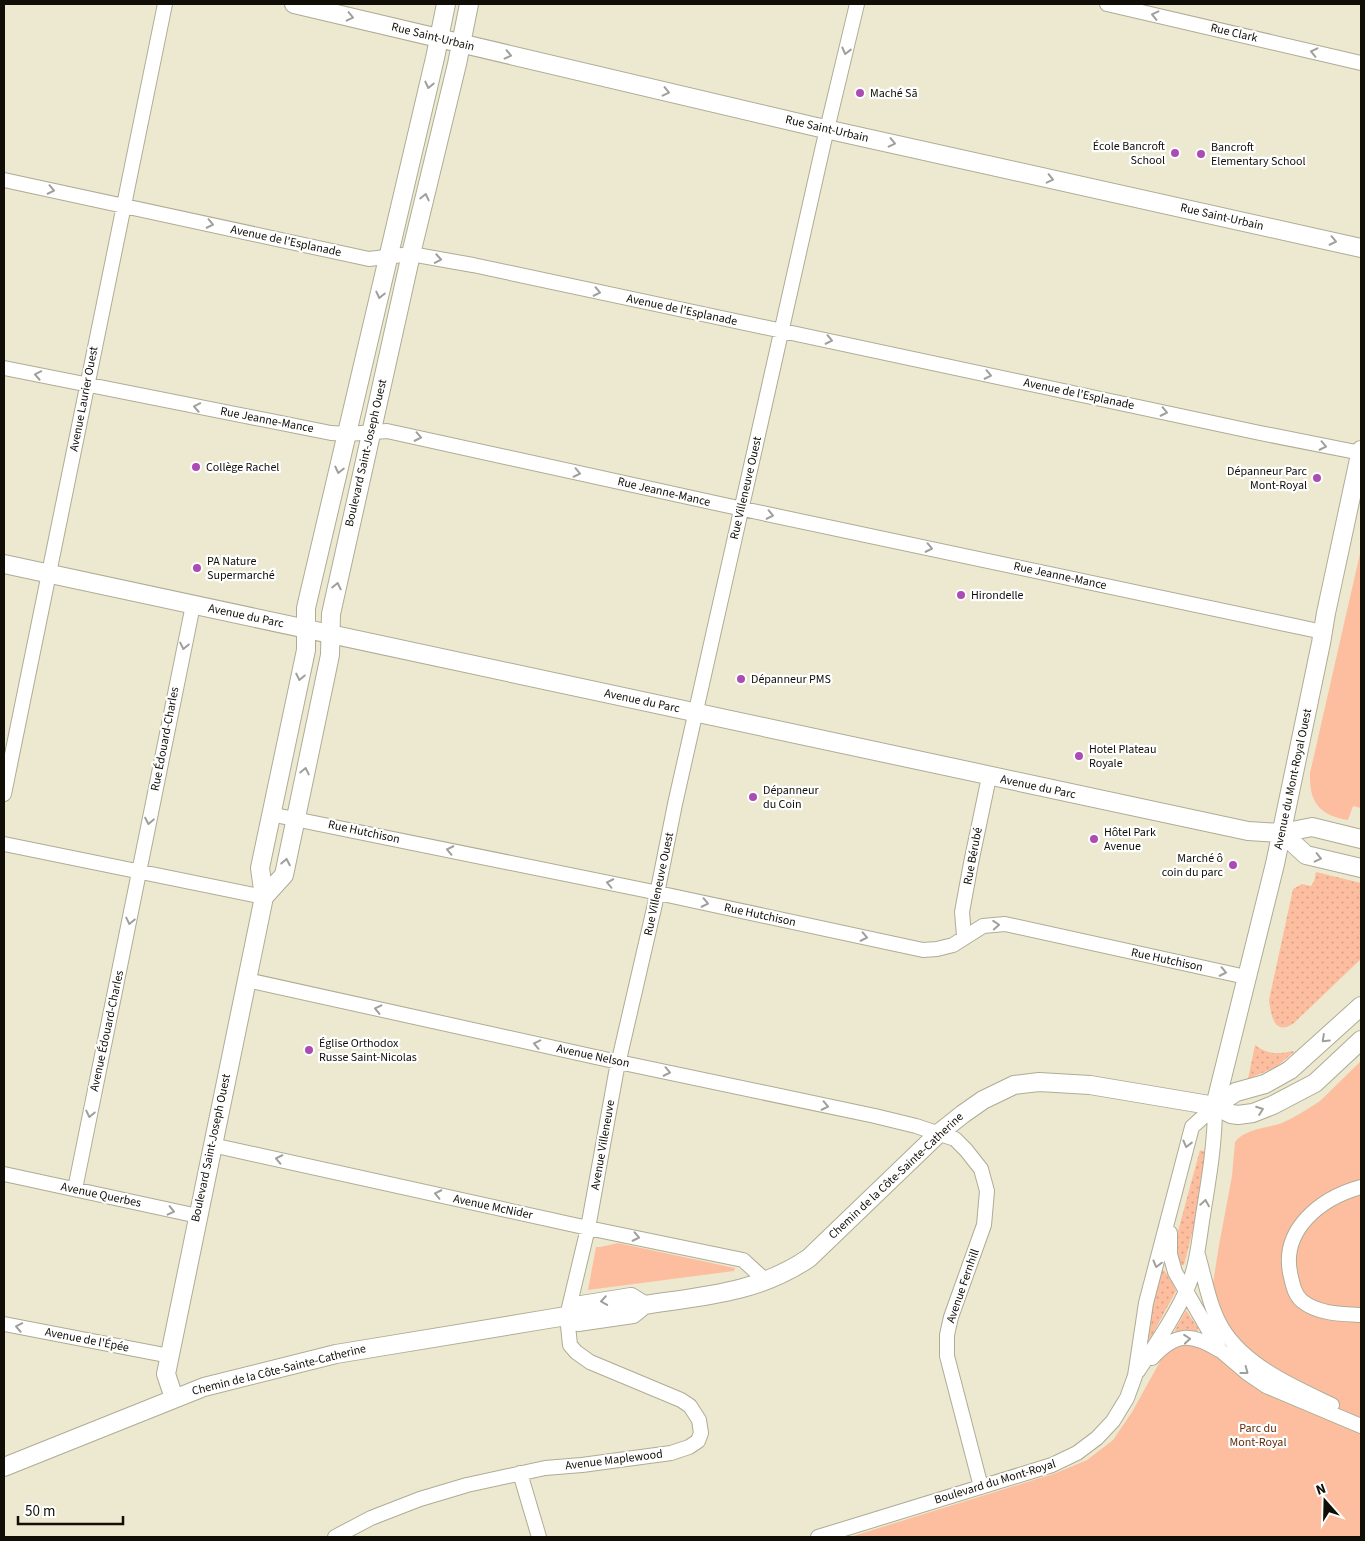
<svg xmlns="http://www.w3.org/2000/svg" width="1365" height="1541" viewBox="0 0 1365 1541" font-family="'Source Sans 3',sans-serif">
	<style>
		.grass { fill: url(#grass-dots) }
		.park { fill: #fdbea0 }
		.lines { fill: none; stroke-linecap: round; stroke-linejoin: round }
		.minor-casing { stroke: #afac95; stroke-width: 16 }
		.major-casing { stroke: #afac95; stroke-width: 20 }
		.minor { stroke: #fff; stroke-width: 14 }
		.major { stroke: #fff; stroke-width: 18 }
		.oneway { stroke: #9f9f9b }
		.poi-dot { fill: #ac4bb3; stroke: #fff; stroke-width: 2 }
		.labels { text-anchor: middle; dominant-baseline: central; stroke-width: 4.5; stroke-linejoin: round; paint-order: stroke }
		.street-label { font-size: 12px; fill: #100e06; stroke: #fff }
		.poi-label { font-size: 12px; fill: #100e06; stroke: #fff; text-anchor: start }
		.park-label { font-size: 12px; fill: #612a09; stroke: #fff }
	</style>
	<defs>
		<pattern id="grass-dots" width="8" height="8" patternUnits="userSpaceOnUse" patternTransform="scale(1.25)"><rect width="8" height="8" fill="#fdbea0"/><path d="M2 2h.1M6 6h.1" fill="none" stroke="#d8a288" stroke-width="1.8" stroke-linecap="round"/></pattern>
	</defs>
	<rect width="100%" height="100%" fill="#ece9d0"/>
	<path class="grass" d="M1316 872 1361 883V959L1294 1023C1274 1037 1271 1015 1269 1000L1293 889 1302 884 1311 886 1314 881Z
		M1255 1045C1267 1055 1279 1054 1293 1051L1294 1052 1276 1067 1248 1079Z
		M1200 1150 1205 1152 1198 1210 1184 1265H1180L1177 1247 1178 1231Z
		M1164 1270 1175 1287 1176 1291 1150 1339 1146 1336 1161 1271Z
		M1186 1310 1198 1328V1332L1176 1333 1175 1330Z"/>
	<path class="park" d="M1361 549V808L1353 806 1348 820C1320 815 1309 803 1310 773Z
		M1361 1061V1537H850L1056 1473 1087 1460 1113 1440 1132 1412 1162 1358 1170 1350 1183 1343 1203 1347 1219 1245 1232 1176 1235 1142C1244 1129 1267 1128 1282 1123 1295 1117 1308 1109 1320 1101Z
		M618 1243 735 1268 734 1271 588 1290 596 1247H600Z"/>
	<g class="lines">
		<defs>
			<path id="minor" d="M1107 4 1361 63
				M4 180 369 259 411 254 473 265 1260 433 1361 453
				M4 368 331 433 348 434 387 431 729 506 1323 632
				M4 794 165 4
				M270 814 644 890 923 950 937 949 953 945 983 926 1005 924 1246 977
				M4 844 264 897
				M964 936 962 912 971 863 989 777
				M247 980 609 1060 875 1116 916 1126 955 1139 966 1150 981 1169 987 1191 984 1225 951 1317 947 1335V1356L981 1487
				M212 1145 588 1228 743 1260 766 1281
				M4 1174 198 1216
				M1361 1187C1321 1198 1279 1230 1291 1277 1293 1286 1295 1295 1302 1301 1318 1314 1342 1314 1361 1315
				M75 1189 193 605
				M1170 1233V1254L1175 1272 1220 1350 1247 1373 1266 1386 1361 1426
				M1198 1255C1205 1279 1209 1306 1222 1328 1245 1366 1294 1387 1332 1405
				M4 1324 170 1356
				M1152 1358C1176 1332 1191 1333 1219 1350
				M1138 1371C1155 1345 1174 1318 1187 1289 1197 1266 1199 1240 1203 1215 1209 1178 1215 1143 1215 1106
				M520 1473 539 1537
				M335 1537 371 1518 420 1499 467 1485 545 1468 582 1465 671 1453 689 1447 698 1441 701 1433 699 1420 690 1406 681 1400 590 1362 576 1352 570 1345 567 1316 588 1228 616 1073 655 904 675 804 823 146 857 4
				M818 1537 1052 1465 1077 1453 1097 1438 1113 1421 1127 1398 1135 1376 1146 1303 1192 1127 1215 1106"/>
			<path id="major" d="M294 4 812 126 1361 248
				M4 564 1248 831 1282 833 1312 827 1361 839
				M1282 833 1306 855 1361 868
				M264 897 284 875 330 655 331 614 411 254 457 64 469 4
				M1215 1106 1275 864 1321 643 1326 613 1361 450
				M1215 1106 1236 1092 1265 1084 1290 1070 1361 1006
				M567 1316 575 1306 631 1297 644 1305
				M174 1398 166 1374 264 897 260 868 306 650V608L435 58 446 4
				M4 1467 204 1387 336 1354 554 1318 567 1316 578 1322 633 1314 644 1305C703 1296 758 1293 809 1258L939 1133 963 1114 983 1100 1014 1085 1039 1082 1090 1085 1215 1106 1231 1114 1238 1115 1253 1113 1273 1105 1315 1083 1361 1040"/>
		</defs>
		<use href="#minor" class="minor-casing"/>
		<use href="#major" class="major-casing"/>
		<use href="#minor" class="minor"/>
		<use href="#major" class="major"/>
	</g>
	<defs><path id="oneway-chevron" d="M-2-3.5L2.5 0L-2 3.5" fill="none" stroke-width="1.6" stroke-linecap="round" stroke-linejoin="round" transform="scale(1.25)"/></defs>
	<g class="oneway">
		<use href="#oneway-chevron" transform="translate(1155 15) rotate(-167)"/>
		<use href="#oneway-chevron" transform="translate(350 17) rotate(13)"/>
		<use href="#oneway-chevron" transform="translate(846 51) rotate(104)"/>
		<use href="#oneway-chevron" transform="translate(1314 52) rotate(-167)"/>
		<use href="#oneway-chevron" transform="translate(508 55) rotate(13)"/>
		<use href="#oneway-chevron" transform="translate(429 85) rotate(103)"/>
		<use href="#oneway-chevron" transform="translate(666 92) rotate(13)"/>
		<use href="#oneway-chevron" transform="translate(892 143) rotate(13)"/>
		<use href="#oneway-chevron" transform="translate(1050 179) rotate(13)"/>
		<use href="#oneway-chevron" transform="translate(51 190) rotate(12)"/>
		<use href="#oneway-chevron" transform="translate(425 197) rotate(-77)"/>
		<use href="#oneway-chevron" transform="translate(210 224) rotate(12)"/>
		<use href="#oneway-chevron" transform="translate(1333 241) rotate(12)"/>
		<use href="#oneway-chevron" transform="translate(438 259) rotate(10)"/>
		<use href="#oneway-chevron" transform="translate(597 292) rotate(12)"/>
		<use href="#oneway-chevron" transform="translate(380 295) rotate(103)"/>
		<use href="#oneway-chevron" transform="translate(829 340) rotate(12)"/>
		<use href="#oneway-chevron" transform="translate(38 375) rotate(-169)"/>
		<use href="#oneway-chevron" transform="translate(988 375) rotate(12)"/>
		<use href="#oneway-chevron" transform="translate(197 407) rotate(-169)"/>
		<use href="#oneway-chevron" transform="translate(1164 412) rotate(12)"/>
		<use href="#oneway-chevron" transform="translate(418 437) rotate(12)"/>
		<use href="#oneway-chevron" transform="translate(1323 446) rotate(12)"/>
		<use href="#oneway-chevron" transform="translate(339 470) rotate(103)"/>
		<use href="#oneway-chevron" transform="translate(577 473) rotate(12)"/>
		<use href="#oneway-chevron" transform="translate(770 515) rotate(12)"/>
		<use href="#oneway-chevron" transform="translate(929 548) rotate(12)"/>
		<use href="#oneway-chevron" transform="translate(337 586) rotate(-78)"/>
		<use href="#oneway-chevron" transform="translate(184 646) rotate(102)"/>
		<use href="#oneway-chevron" transform="translate(300 677) rotate(102)"/>
		<use href="#oneway-chevron" transform="translate(305 771) rotate(-78)"/>
		<use href="#oneway-chevron" transform="translate(149 821) rotate(101)"/>
		<use href="#oneway-chevron" transform="translate(450 850) rotate(-168)"/>
		<use href="#oneway-chevron" transform="translate(1318 858) rotate(13)"/>
		<use href="#oneway-chevron" transform="translate(286 862) rotate(-79)"/>
		<use href="#oneway-chevron" transform="translate(610 883) rotate(-168)"/>
		<use href="#oneway-chevron" transform="translate(705 903) rotate(12)"/>
		<use href="#oneway-chevron" transform="translate(130 921) rotate(102)"/>
		<use href="#oneway-chevron" transform="translate(996 925) rotate(-4)"/>
		<use href="#oneway-chevron" transform="translate(864 937) rotate(12)"/>
		<use href="#oneway-chevron" transform="translate(1223 972) rotate(12)"/>
		<use href="#oneway-chevron" transform="translate(378 1009) rotate(-167)"/>
		<use href="#oneway-chevron" transform="translate(1325 1039) rotate(137)"/>
		<use href="#oneway-chevron" transform="translate(537 1044) rotate(-167)"/>
		<use href="#oneway-chevron" transform="translate(667 1072) rotate(12)"/>
		<use href="#oneway-chevron" transform="translate(825 1106) rotate(12)"/>
		<use href="#oneway-chevron" transform="translate(1260 1110) rotate(-20)"/>
		<use href="#oneway-chevron" transform="translate(90 1114) rotate(102)"/>
		<use href="#oneway-chevron" transform="translate(1187 1144) rotate(104)"/>
		<use href="#oneway-chevron" transform="translate(279 1159) rotate(-168)"/>
		<use href="#oneway-chevron" transform="translate(438 1194) rotate(-168)"/>
		<use href="#oneway-chevron" transform="translate(1205 1203) rotate(-81)"/>
		<use href="#oneway-chevron" transform="translate(171 1211) rotate(13)"/>
		<use href="#oneway-chevron" transform="translate(636 1237) rotate(12)"/>
		<use href="#oneway-chevron" transform="translate(1157 1264) rotate(105)"/>
		<use href="#oneway-chevron" transform="translate(604 1301) rotate(171)"/>
		<use href="#oneway-chevron" transform="translate(19 1327) rotate(-169)"/>
		<use href="#oneway-chevron" transform="translate(1187 1339) rotate(-5)"/>
		<use href="#oneway-chevron" transform="translate(1245 1371) rotate(37)"/>
	</g>
	<g class="poi-dot">
		<circle cx="860" cy="93" r="5"/>
		<circle cx="1175" cy="153" r="5"/>
		<circle cx="1201" cy="154" r="5"/>
		<circle cx="196" cy="467" r="5"/>
		<circle cx="1317" cy="478" r="5"/>
		<circle cx="197" cy="568" r="5"/>
		<circle cx="961" cy="595" r="5"/>
		<circle cx="741" cy="679" r="5"/>
		<circle cx="1079" cy="756" r="5"/>
		<circle cx="753" cy="797" r="5"/>
		<circle cx="1094" cy="839" r="5"/>
		<circle cx="1233" cy="865" r="5"/>
		<circle cx="309" cy="1050" r="5"/>
	</g>
	<g class="labels">
		<g class="street-label">
			<text transform="translate(1234 33) rotate(13)">Rue Clark</text>
			<text transform="translate(433 37) rotate(14)">Rue Saint-Urbain</text>
			<text transform="translate(827 129) rotate(13)">Rue Saint-Urbain</text>
			<text transform="translate(1222 217) rotate(13)">Rue Saint-Urbain</text>
			<text transform="translate(286 241) rotate(12)">Avenue de l'Esplanade</text>
			<text transform="translate(682 310) rotate(12)">Avenue de l'Esplanade</text>
			<text transform="translate(1079 394) rotate(12)">Avenue de l'Esplanade</text>
			<text transform="translate(84 399) rotate(-79)">Avenue Laurier Ouest</text>
			<text transform="translate(267 420) rotate(11)">Rue Jeanne-Mance</text>
			<text transform="translate(366 453) rotate(-77)">Boulevard Saint-Joseph Ouest</text>
			<text transform="translate(746 488) rotate(-77)">Rue Villeneuve Ouest</text>
			<text transform="translate(664 492) rotate(13)">Rue Jeanne-Mance</text>
			<text transform="translate(1060 576) rotate(12)">Rue Jeanne-Mance</text>
			<text transform="translate(246 616) rotate(12)">Avenue du Parc</text>
			<text transform="translate(642 701) rotate(12)">Avenue du Parc</text>
			<text transform="translate(165 739) rotate(-79)">Rue Édouard-Charles</text>
			<text transform="translate(1293 779) rotate(-78)">Avenue du Mont-Royal Ouest</text>
			<text transform="translate(1038 787) rotate(12)">Avenue du Parc</text>
			<text transform="translate(364 832) rotate(12)">Rue Hutchison</text>
			<text transform="translate(973 856) rotate(-79)">Rue Bérubé</text>
			<text transform="translate(659 884) rotate(-78)">Rue Villeneuve Ouest</text>
			<text transform="translate(760 915) rotate(12)">Rue Hutchison</text>
			<text transform="translate(1167 960) rotate(12)">Rue Hutchison</text>
			<text transform="translate(107 1031) rotate(-78)">Avenue Édouard-Charles</text>
			<text transform="translate(593 1056) rotate(12)">Avenue Nelson</text>
			<text transform="translate(603 1145) rotate(-80)">Avenue Villeneuve</text>
			<text transform="translate(211 1148) rotate(-78)">Boulevard Saint-Joseph Ouest</text>
			<text transform="translate(896 1176) rotate(-43)">Chemin de la Côte-Sainte-Catherine</text>
			<text transform="translate(101 1195) rotate(12)">Avenue Querbes</text>
			<text transform="translate(493 1207) rotate(12)">Avenue McNider</text>
			<text transform="translate(963 1286) rotate(-71)">Avenue Fernhill</text>
			<text transform="translate(87 1340) rotate(11)">Avenue de l'Épée</text>
			<text transform="translate(279 1370) rotate(-14)">Chemin de la Côte-Sainte-Catherine</text>
			<text transform="translate(614 1460) rotate(-7)">Avenue Maplewood</text>
			<text transform="translate(995 1482) rotate(-17)">Boulevard du Mont-Royal</text>
		</g>
		<g class="poi-label">
			<text x="870" y="93">Maché Sā</text>
			<text x="1165" y="146" text-anchor="end">École Bancroft<tspan x="1165" dy="14">School</tspan></text>
			<text x="1211" y="147">Bancroft<tspan x="1211" dy="14">Elementary School</tspan></text>
			<text x="206" y="467">Collège Rachel</text>
			<text x="1307" y="471" text-anchor="end">Dépanneur Parc<tspan x="1307" dy="14">Mont-Royal</tspan></text>
			<text x="207" y="561">PA Nature<tspan x="207" dy="14">Supermarché</tspan></text>
			<text x="971" y="595">Hirondelle</text>
			<text x="751" y="679">Dépanneur PMS</text>
			<text x="1089" y="749">Hotel Plateau<tspan x="1089" dy="14">Royale</tspan></text>
			<text x="763" y="790">Dépanneur<tspan x="763" dy="14">du Coin</tspan></text>
			<text x="1104" y="832">Hôtel Park<tspan x="1104" dy="14">Avenue</tspan></text>
			<text x="1223" y="858" text-anchor="end">Marché ô<tspan x="1223" dy="14">coin du parc</tspan></text>
			<text x="319" y="1043">Église Orthodox<tspan x="319" dy="14">Russe Saint-Nicolas</tspan></text>
		</g>
		<g class="park-label">
			<text x="1258" y="1428">Parc du<tspan x="1258" dy="14">Mont-Royal</tspan></text>
		</g>
	</g>
	<rect width="1365" height="1541" fill="none" stroke="#100e06" stroke-width="10"/>
	<g transform="translate(1325 1501) rotate(340)" stroke="#ffffff" stroke-width="4" paint-order="stroke">
	<path d="M0-4L9 19L0 12L-9 19Z" fill="#100e06"/>
	<text y="-8" font-size="14" font-weight="bold" text-anchor="middle" fill="#100e06">N</text>
	</g>
	<path d="M18 1516v8h105v-8" fill="none" stroke="#100e06" stroke-width="2.5"/>
	<text x="25" y="1516" font-size="15" fill="#100e06" stroke="#ffffff" stroke-width="4" paint-order="stroke">50 m</text>
</svg>
